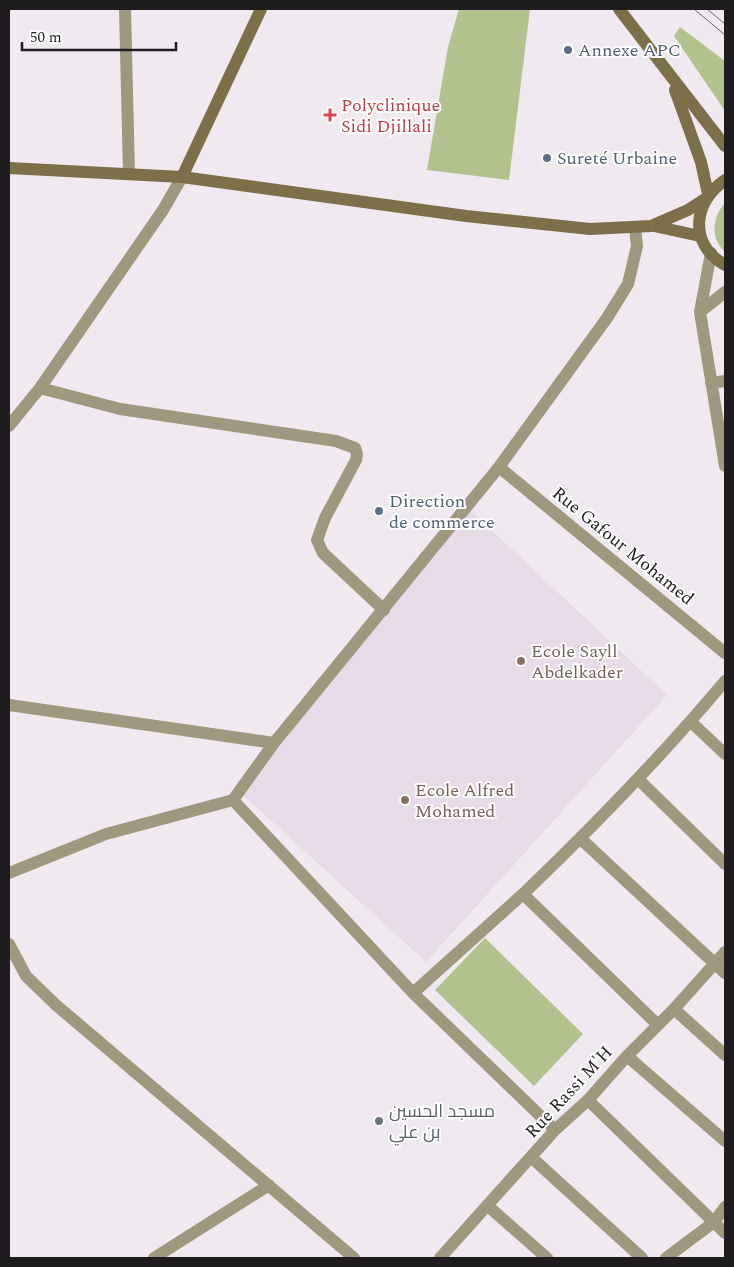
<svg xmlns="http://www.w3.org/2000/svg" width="734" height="1267" viewBox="0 0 734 1267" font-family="Spectral,Cairo,serif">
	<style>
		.built { fill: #e6dbe7 }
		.green { fill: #b2c28f }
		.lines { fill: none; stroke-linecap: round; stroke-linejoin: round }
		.minor { stroke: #a0987e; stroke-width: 12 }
		.secondary { stroke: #7c6f49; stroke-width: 12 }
		.tram { stroke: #69666a; stroke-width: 1 }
		.service-dot { fill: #5c6f8a; stroke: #fff; stroke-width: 2 }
		.health-dot { fill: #e0444e; stroke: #fff; stroke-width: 2 }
		.education-dot { fill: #8d6e63; stroke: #fff; stroke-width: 2 }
		.worship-dot { fill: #6b7280; stroke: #fff; stroke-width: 2 }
		.labels { text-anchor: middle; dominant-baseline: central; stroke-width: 4; stroke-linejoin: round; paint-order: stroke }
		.service-label { font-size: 18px; fill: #4e5e75; stroke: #fff; text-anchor: start }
		.health-label { font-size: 18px; fill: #be3a42; stroke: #fff; text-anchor: start }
		.street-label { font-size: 18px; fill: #1e1c1f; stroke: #fff }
		.education-label { font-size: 18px; fill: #785e54; stroke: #fff; text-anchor: start }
		.worship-label { font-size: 18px; fill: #5b616d; stroke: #fff; text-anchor: start }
	</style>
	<rect width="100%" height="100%" fill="#f0e9f0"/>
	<path class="built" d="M468 508 667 695 426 962 242 794Z"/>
	<path class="green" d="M459 9H530L509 180 427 170 448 47Z
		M680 27 725 61V111L674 36Z
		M725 203V252C710 239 712 217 725 203Z
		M485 938 583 1034 534 1086 435 990Z"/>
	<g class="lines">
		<path class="minor" d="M125 9 129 174
			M711 253 700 312 725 292
			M700 312 725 466
			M711 383 725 381
			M40 388 120 409 336 441 355 448 357 454 356 460 325 518 317 540 323 553 384 610
			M9 426 40 388 163 210 182 177
			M499 467 725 653
			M9 705 274 743
			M691 722 725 754
			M638 779 725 864
			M233 800 413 993 555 1130
			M581 839 725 973
			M9 873 106 834 233 800 274 743 499 467 607 318 628 284 637 246 635 228
			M9 944 26 976 56 1005 354 1258
			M413 993 523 894
			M674 1009 725 1055
			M657 1024 523 894C594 826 662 756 725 681
			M627 1056 725 1141
			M588 1100 725 1233
			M531 1157 642 1258
			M488 1206 547 1258
			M154 1258 269 1185
			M440 1258 555 1130 588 1100 627 1056 674 1009 725 952
			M666 1258 714 1222 725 1207"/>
		<path class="secondary" d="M619 9 725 146
			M675 90 701 162 708 194
			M9 168 182 177 466 216 590 229 651 226 688 210 705 199
			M182 177 261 9
			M725 180C692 203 689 244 725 265
			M654 226 700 236"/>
		<path class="tram" d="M694 9 725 35
			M707 9 725 24"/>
	</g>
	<g class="service-dot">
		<circle cx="568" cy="50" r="5"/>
		<circle cx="547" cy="158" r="5"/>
		<circle cx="379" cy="511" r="5"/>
	</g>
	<path class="health-dot" d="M327.5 107.5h5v5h5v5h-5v5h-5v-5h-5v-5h5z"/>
	<g class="education-dot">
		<circle cx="521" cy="661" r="5"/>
		<circle cx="405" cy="800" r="5"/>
	</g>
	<circle class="worship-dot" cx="379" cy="1121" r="5"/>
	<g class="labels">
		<g class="service-label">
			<text x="578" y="50">Annexe APC</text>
			<text x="557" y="158">Sureté Urbaine</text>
			<text x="389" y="501">Direction<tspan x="389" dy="21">de commerce</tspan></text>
		</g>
		<g class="health-label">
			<text x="341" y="105">Polyclinique<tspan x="341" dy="21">Sidi Djillali</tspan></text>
		</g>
		<g class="street-label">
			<text transform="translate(623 546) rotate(39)">Rue Gafour Mohamed</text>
			<text transform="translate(569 1092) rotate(-47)">Rue Rassi M'H</text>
		</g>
		<g class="education-label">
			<text x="531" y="651">Ecole Sayll<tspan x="531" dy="21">Abdelkader</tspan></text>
			<text x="415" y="790">Ecole Alfred<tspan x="415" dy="21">Mohamed</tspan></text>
		</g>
		<g class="worship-label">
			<text x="389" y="1111">مسجد الحسين<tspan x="389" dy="21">بن علي</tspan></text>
		</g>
	</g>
	<rect width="734" height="1267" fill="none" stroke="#1e1c1f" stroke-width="20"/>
	<path d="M22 42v8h154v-8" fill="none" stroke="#1e1c1f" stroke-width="2.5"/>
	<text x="30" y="42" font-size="15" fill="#1e1c1f" stroke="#ffffff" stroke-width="4" paint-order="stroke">50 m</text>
</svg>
